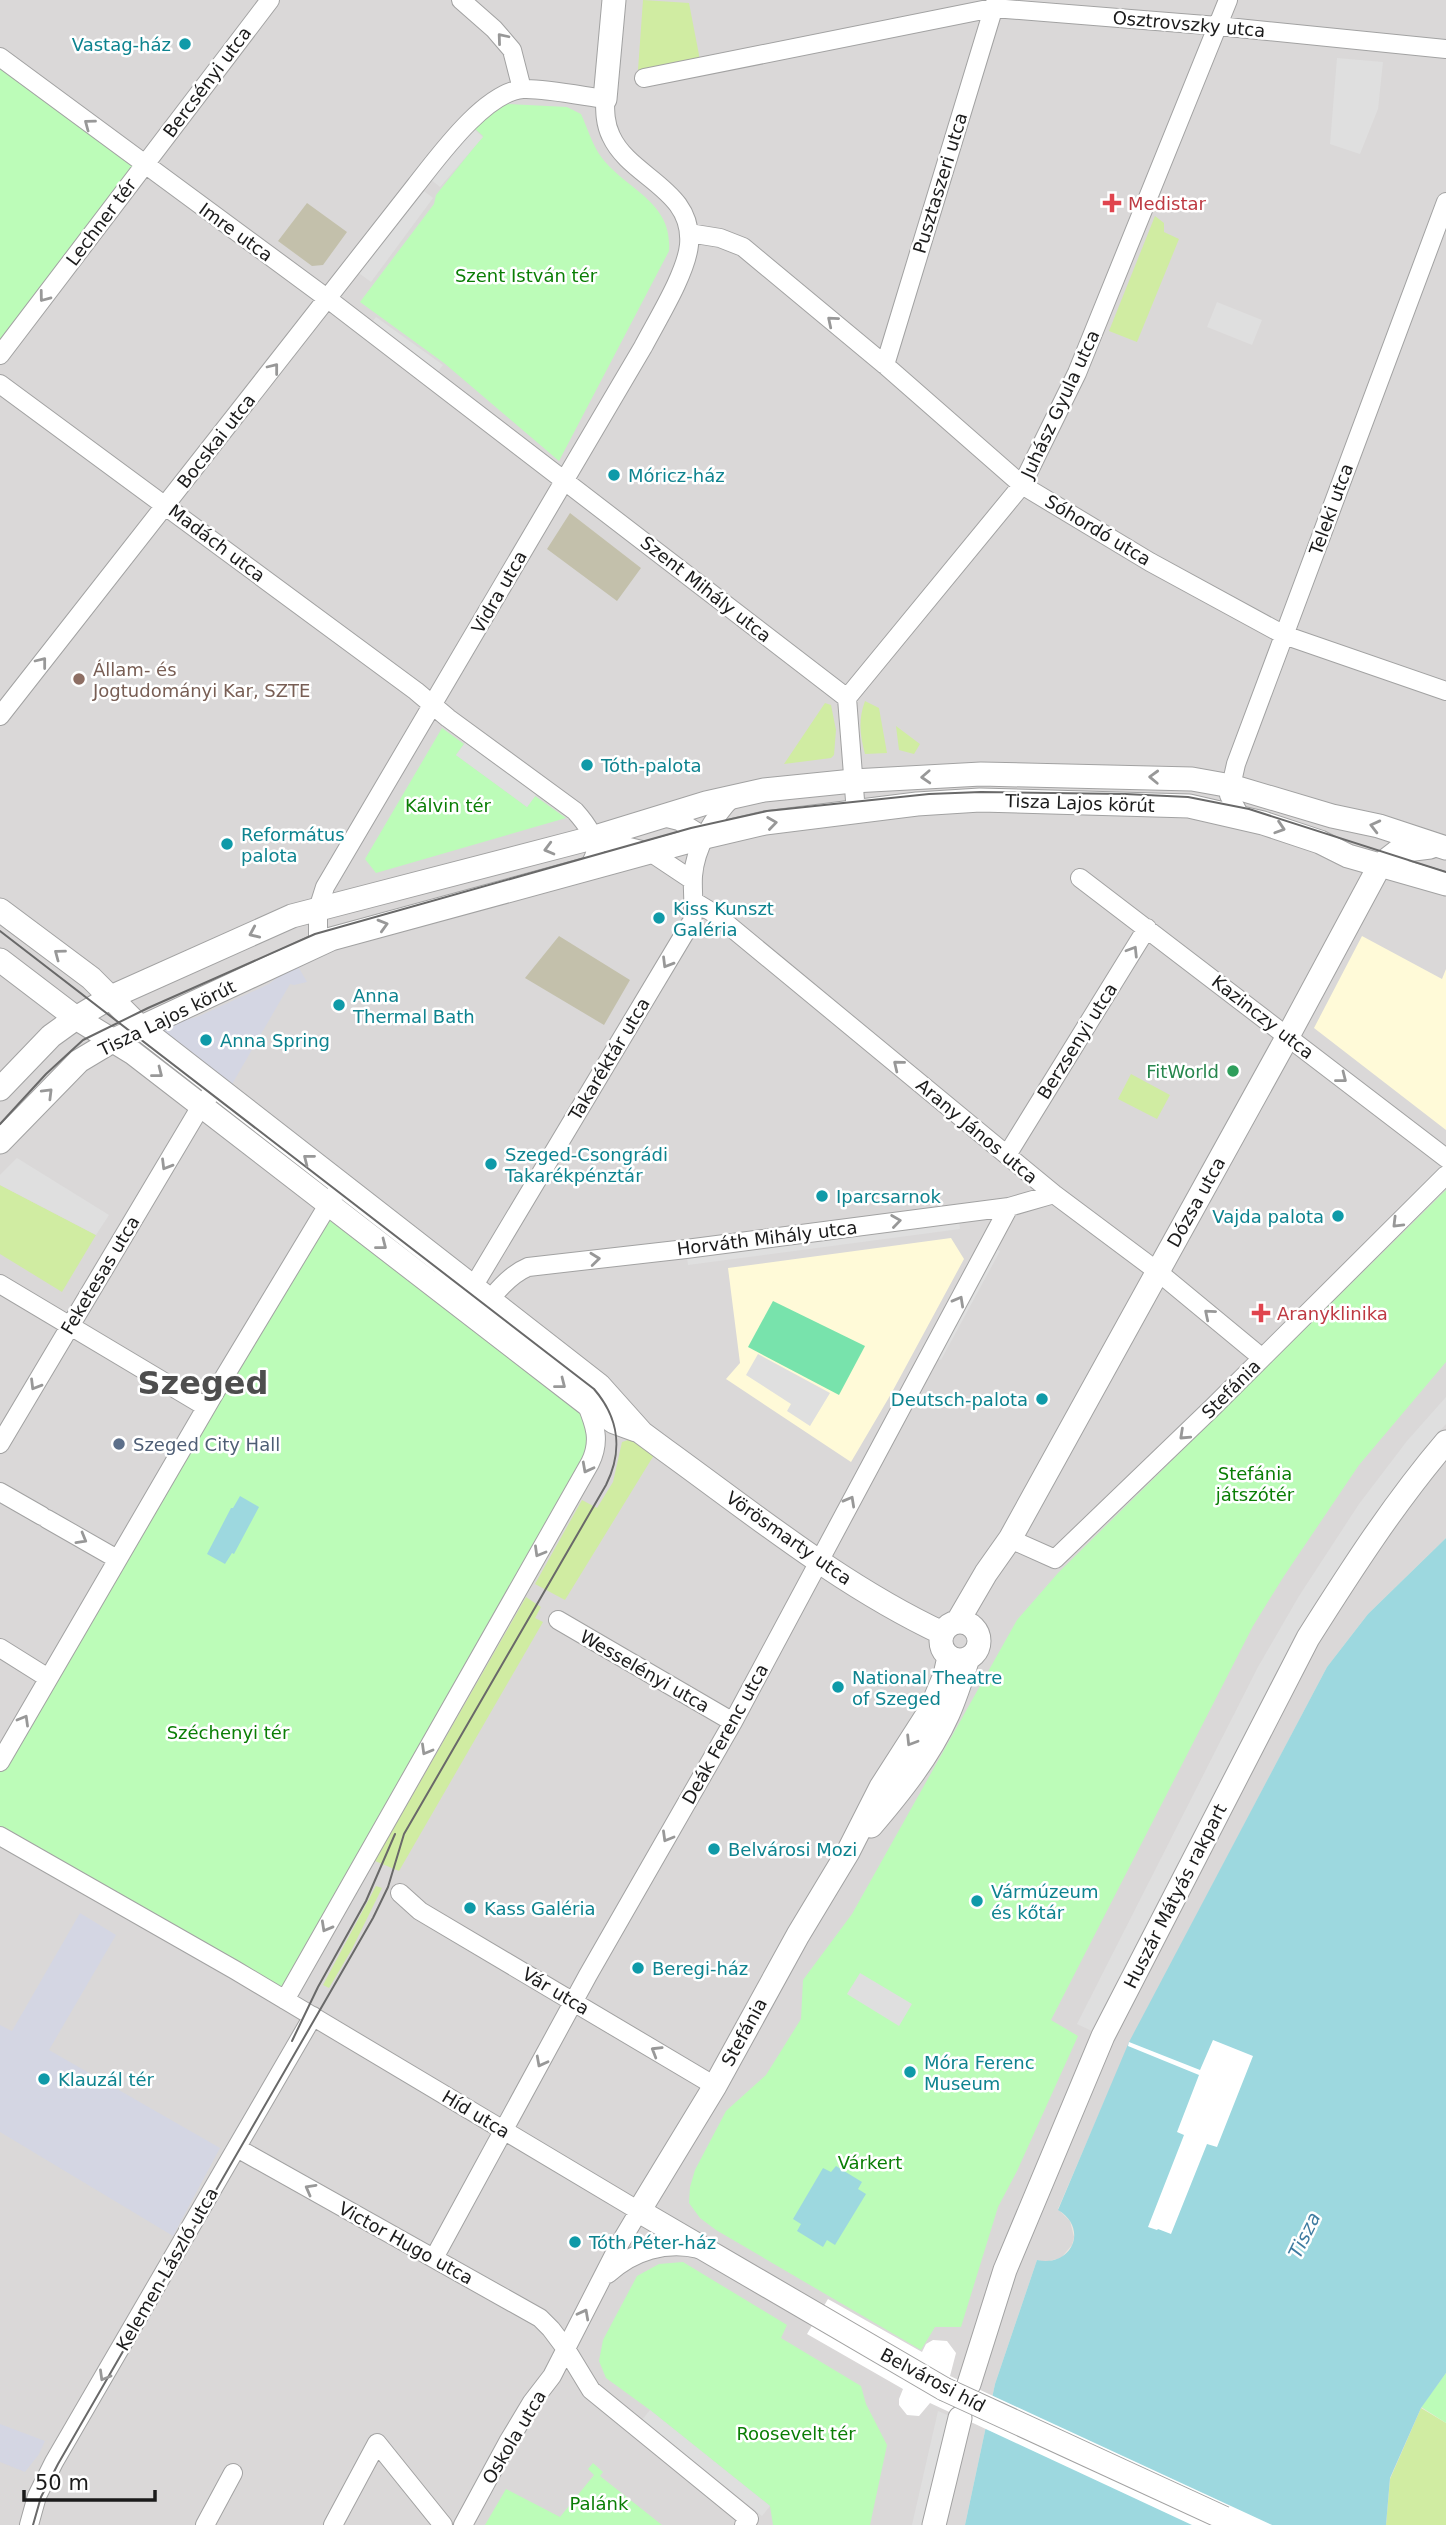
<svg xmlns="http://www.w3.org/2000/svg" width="1446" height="2525" viewBox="0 0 1446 2525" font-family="'DejaVu Sans',sans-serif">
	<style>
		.residential { fill: #dad8d8 }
		.education { fill: #fffad8 }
		.construction { fill: #c3c0ab }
		.grass { fill: #d0eca2 }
		.park { fill: #bcfcb8 }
		.pitch { fill: #78e3ac }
		.parking { fill: #dfdfdf }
		.plaza { fill: #d4d6e3 }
		.water { fill: #9dd8df }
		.pier { fill: #fff }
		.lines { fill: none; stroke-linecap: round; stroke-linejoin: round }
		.minor-casing { stroke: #a2a2a2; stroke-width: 20 }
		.tertiary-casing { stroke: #a2a2a2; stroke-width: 25 }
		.minor { stroke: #fff; stroke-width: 18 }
		.tertiary { stroke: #fff; stroke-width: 23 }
		.tram { stroke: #696969; stroke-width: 2 }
		.tertiary-bridge-casing { stroke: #a2a2a2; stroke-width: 25; stroke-linecap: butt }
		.tertiary-bridge { stroke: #fff; stroke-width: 23 }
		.oneway { stroke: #989898 }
		.culture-dot { fill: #0f9aa8; stroke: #fff; stroke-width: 2.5 }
		.health-dot { fill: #e0444e; stroke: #fff; stroke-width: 2.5 }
		.education-dot { fill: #8d6e63; stroke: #fff; stroke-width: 2.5 }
		.leisure-dot { fill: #2e9e5b; stroke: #fff; stroke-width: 2.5 }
		.service-dot { fill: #5c6f8a; stroke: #fff; stroke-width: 2.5 }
		.labels { text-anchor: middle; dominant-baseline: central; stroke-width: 5; stroke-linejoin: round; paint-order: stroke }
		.street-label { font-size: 18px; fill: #1b1b1b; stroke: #fff }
		.culture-label { font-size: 18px; fill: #0d838f; stroke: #fff; text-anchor: start }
		.health-label { font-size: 18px; fill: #be3a42; stroke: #fff; text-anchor: start }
		.park-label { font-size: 18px; fill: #0a7e05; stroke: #fff }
		.education-label { font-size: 18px; fill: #785e54; stroke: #fff; text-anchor: start }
		.leisure-label { font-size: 18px; fill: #27864d; stroke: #fff; text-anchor: end }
		.service-label { font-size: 18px; fill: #4e5e75; stroke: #fff; text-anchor: start }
		.water-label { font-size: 19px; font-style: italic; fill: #3e7ba0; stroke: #fff }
		.town-label { font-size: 32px; font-weight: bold; fill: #4e4e4e; stroke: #fff }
	</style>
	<rect width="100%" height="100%" fill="#eee7e0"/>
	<path class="residential" d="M0 0H1446V1538L1368 1614 1327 1667 1130 2042 1058 2209 1070 2221 1074 2237 1072 2245 1061 2258 1045 2262 1037 2260 995 2384 965 2525H0Z"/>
	<path class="education" d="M1362 936 1442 979 1446 969V1130L1314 1028Z
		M951 1238 964 1259 891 1394 851 1462 726 1379 740 1363 728 1268Z"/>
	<path class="construction" d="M307 203 347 232 323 265 312 266 278 241Z
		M570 513 641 568 617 601 547 549Z
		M559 936 630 980 604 1025 525 978Z"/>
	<path class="grass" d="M643 0 689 3 700 60 638 70Z
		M1155 216 1164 223V232L1179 239 1137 342 1109 331Z
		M865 701 879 708 887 753 865 754C860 735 858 720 865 701Z
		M825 703 831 705 836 730 834 755 831 758 784 764Z
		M896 726 920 744 914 754 899 750Z
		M1131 1074 1170 1095 1157 1119 1118 1099Z
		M0 1185 96 1235 62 1292 0 1254Z
		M628 1440 638 1443 654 1455 565 1600 535 1584 582 1500 597 1508 613 1482 622 1442Z
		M526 1597 541 1607 535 1618 543 1622 399 1871 375 1861Z
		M376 1886 382 1888 352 1949 329 1988 323 1985Z
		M1421 2408 1446 2423V2525H1386L1390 2479Z"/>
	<path class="park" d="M0 57 144 165 0 355Z
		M507 104 567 107 581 114C588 129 592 145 602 158 628 191 673 202 669 251L559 461 444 363 360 302 434 204 436 195 483 136 473 127 486 114Z
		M442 728 464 744 456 755 527 807 535 796 566 818 376 873 365 859Z
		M1446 1190V1362L1359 1465 1284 1576 1253 1626 1051 2020 1078 2036 1017 2171 998 2207 961 2327H935L921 2350 716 2230 700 2218 689 2203 690 2187 695 2170 726 2111 766 2075 801 2019 803 1980 852 1914 1017 1620 1058 1573Z
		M328 1203 586 1403 597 1441 285 2000 0 1836V1762Z
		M683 2262 787 2325 781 2338 861 2386 866 2404 887 2445 870 2525H773L770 2506 650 2410 606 2378 599 2361 603 2340 637 2276 659 2264Z
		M1446 2373V2423L1421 2407Z
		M593 2463 603 2472 600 2476 662 2525H485L506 2489 560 2517 594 2475 588 2469Z"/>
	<path class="pitch" d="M773 1301 865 1346 839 1395 748 1347Z"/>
	<path class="parking" d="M1337 58 1383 62 1378 109 1360 154 1330 144Z
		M468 124 483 137 440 187 424 174Z
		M416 185 433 198 371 282 352 268Z
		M1217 302 1262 320 1252 345 1207 327Z
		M376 317 443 365 433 378 367 329Z
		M471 735 542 787 527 807 456 755Z
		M17 1158 109 1215 96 1235 0 1185V1175Z
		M958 1213 960 1229 688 1265 686 1249Z
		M989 1246 1000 1251 941 1360 930 1354Z
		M758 1354 830 1393 810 1426 787 1411 791 1404 746 1375Z
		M1446 1397V1424L1424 1448 1376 1512 1316 1604 1275 1675 1094 2032 1077 2024 1258 1667 1299 1596 1359 1504 1407 1441Z
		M860 1973 912 2004 899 2026 847 1994Z
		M650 2410 770 2506 762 2516 642 2420Z
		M938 2411 952 2417 923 2525H912Z"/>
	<path class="plaza" d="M296 963 307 982 294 985 290 984 231 1086 153 1027 197 1017 269 984Z
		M80 1913 116 1935 49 2050 220 2148 173 2236 0 2132V2025L12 2031Z
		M0 2424 45 2441 39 2454 25 2472 0 2462Z"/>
	<path class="water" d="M240 1496 259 1507 234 1554 232 1553 225 1564 207 1554 231 1508H233Z
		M1446 1538V2373L1421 2408 1390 2478 1386 2525H965L995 2384 1037 2260C1072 2268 1089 2228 1058 2210L1129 2042 1327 1667 1368 1614Z
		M836 2166 862 2182 858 2189 866 2194 835 2245 827 2240 823 2247 797 2231 801 2224 793 2219 823 2168 831 2172Z"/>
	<path class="pier" d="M1213 2040 1253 2056 1217 2147 1207 2144 1171 2234 1158 2229 1157 2230 1148 2227 1184 2135 1177 2132 1199 2075 1128 2046 1129 2042 1200 2070Z
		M828 2299 922 2352 926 2344 933 2340 947 2341 956 2353 950 2376 1272 2525H1192L930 2403 919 2416 907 2415 899 2405V2399L903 2389 807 2334Z"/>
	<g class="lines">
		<defs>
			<path id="minor" d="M461 0 494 29 512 50 522 89
				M0 57 328 299 847 698
				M644 78 993 8 1218 26 1446 49
				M689 233 720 238 743 247 885 365 1022 485 1150 562 1284 635 1446 691
				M0 355 270 0
				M885 365 996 0
				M0 384 416 691 448 718 575 811C584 821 598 839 595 853 594 859 590 864 588 869
				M0 716 416 185C439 156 485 92 523 89 544 88 583 96 605 99 605 111 605 124 611 136 630 178 694 189 689 245 686 274 657 320 643 347L325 887 318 909V945
				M856 813 847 698 1022 485 1077 373 1228 0
				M1240 816 1229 795 1236 764 1446 202
				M663 817 679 821 705 837
				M592 838 650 852 692 880
				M1080 878 1446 1158
				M695 902 715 914 1054 1194 1157 1271 1261 1357
				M1007 1155 1147 928
				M0 1284 206 1407
				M467 1297 692 921C695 905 692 891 693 876 695 848 713 817 733 797
				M482 1310C494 1294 509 1275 528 1267L686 1249 1009 1207 1054 1194
				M0 1444 201 1106 217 1086
				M0 1492 42 1516
				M47 1519 117 1559
				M1010 1539 1055 1559 1213 1407 1446 1175
				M558 1620 733 1722
				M0 1648 48 1678
				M0 1762 214 1394 334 1195
				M0 1836 235 1970 639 2211 620 2243 552 2376 532 2402 508 2442 463 2525
				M400 1893 420 1911 715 2086
				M285 2000 590 1463C601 1441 595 1425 586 1403
				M237 2148 540 2318 551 2329 566 2349 591 2390 749 2519 744 2525
				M434 2258 588 1975 733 1722 1009 1207
				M608 2274C633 2251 666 2241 699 2249
				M29 2525 37 2496 54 2462 313 2016
				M205 2525 233 2473
				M333 2525 377 2443 443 2525"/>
			<path id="tertiary" d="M605 99 614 0
				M0 910 91 978 141 1028 599 1385 642 1433 665 1450C755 1515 842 1586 942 1633
				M0 960 76 1018 133 1053 586 1403 614 1422 636 1430
				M0 1089 51 1036 76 1018 111 997 292 916 592 838 706 803 764 790 853 781 981 774 1192 779 1231 786 1332 816 1379 826 1446 848
				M0 1142 79 1061 114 1040 331 939 705 837 765 823 917 804 980 800 1189 806 1263 823 1320 842 1348 856 1446 884
				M958 1621 986 1573 1010 1539 1288 1036 1380 865 1398 851 1430 847
				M941 1641a19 19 0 1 1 38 0a19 19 0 1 1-38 0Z
				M871 1826C900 1792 929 1756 948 1714 956 1696 962 1677 968 1658
				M969 2384 1005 2270 1103 2036 1308 1638C1351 1570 1394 1503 1446 1442
				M944 2389 639 2211 715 2086 798 1935 848 1852 881 1787 931 1709 945 1675 949 1657
				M934 2525 960 2418"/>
		</defs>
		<use href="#minor" class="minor-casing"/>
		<use href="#tertiary" class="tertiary-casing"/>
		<use href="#minor" class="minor"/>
		<use href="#tertiary" class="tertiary"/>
		<path class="tram" d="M0 931 594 1389C619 1418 623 1451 606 1485L404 1834 388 1887 373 1918 58 2464 41 2497 33 2525
			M0 1124 46 1074 83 1040 148 1008 315 934 691 828 767 811 929 794 981 792 1125 794 1188 797 1249 809 1446 872
			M292 2041 318 1987 366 1901 395 1834"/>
		<defs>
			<path id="tertiary-bridge" d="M944 2389 1224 2518"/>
		</defs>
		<use href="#tertiary-bridge" class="tertiary-bridge-casing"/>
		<use href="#tertiary-bridge" class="tertiary-bridge"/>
	</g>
	<defs><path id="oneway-chevron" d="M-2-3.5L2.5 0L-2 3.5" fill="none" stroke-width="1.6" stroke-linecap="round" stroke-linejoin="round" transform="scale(1.75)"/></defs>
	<g class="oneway">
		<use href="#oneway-chevron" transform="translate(502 38) rotate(-130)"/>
		<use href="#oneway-chevron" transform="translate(89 124) rotate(-143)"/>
		<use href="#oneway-chevron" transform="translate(44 297) rotate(127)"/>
		<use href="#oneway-chevron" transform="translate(832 321) rotate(-140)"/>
		<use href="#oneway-chevron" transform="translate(274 368) rotate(-52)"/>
		<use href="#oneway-chevron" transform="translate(42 662) rotate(-52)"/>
		<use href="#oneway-chevron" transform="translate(926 777) rotate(177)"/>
		<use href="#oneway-chevron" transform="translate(1154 777) rotate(-178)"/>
		<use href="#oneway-chevron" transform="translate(772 823) rotate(-8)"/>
		<use href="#oneway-chevron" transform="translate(1375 826) rotate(-166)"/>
		<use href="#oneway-chevron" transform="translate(1280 828) rotate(18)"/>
		<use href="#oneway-chevron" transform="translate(549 849) rotate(165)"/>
		<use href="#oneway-chevron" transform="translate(383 925) rotate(-16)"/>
		<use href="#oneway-chevron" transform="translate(254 933) rotate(156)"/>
		<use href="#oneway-chevron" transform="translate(1133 951) rotate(-58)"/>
		<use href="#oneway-chevron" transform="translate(59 954) rotate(-143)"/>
		<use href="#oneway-chevron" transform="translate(667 963) rotate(121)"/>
		<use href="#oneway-chevron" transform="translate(898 1065) rotate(-141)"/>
		<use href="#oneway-chevron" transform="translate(158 1073) rotate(38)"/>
		<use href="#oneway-chevron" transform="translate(1342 1078) rotate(38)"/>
		<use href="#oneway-chevron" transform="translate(48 1093) rotate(-45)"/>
		<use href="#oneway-chevron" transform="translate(308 1159) rotate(-142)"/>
		<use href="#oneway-chevron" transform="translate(166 1165) rotate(121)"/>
		<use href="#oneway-chevron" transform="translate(896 1221) rotate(-8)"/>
		<use href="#oneway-chevron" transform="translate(1397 1223) rotate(135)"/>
		<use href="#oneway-chevron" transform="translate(382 1245) rotate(38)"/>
		<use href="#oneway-chevron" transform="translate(595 1259) rotate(-6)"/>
		<use href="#oneway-chevron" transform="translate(959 1301) rotate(-61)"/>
		<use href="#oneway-chevron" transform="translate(1209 1314) rotate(-140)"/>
		<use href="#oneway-chevron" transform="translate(561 1384) rotate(38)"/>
		<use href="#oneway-chevron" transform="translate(35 1385) rotate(121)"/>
		<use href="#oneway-chevron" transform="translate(1184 1435) rotate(137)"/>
		<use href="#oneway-chevron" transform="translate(587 1468) rotate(118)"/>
		<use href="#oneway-chevron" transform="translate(850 1501) rotate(-61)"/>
		<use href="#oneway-chevron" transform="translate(82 1539) rotate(30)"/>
		<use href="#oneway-chevron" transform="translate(539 1552) rotate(120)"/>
		<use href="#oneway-chevron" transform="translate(24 1720) rotate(-60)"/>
		<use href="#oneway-chevron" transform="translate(911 1741) rotate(122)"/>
		<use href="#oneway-chevron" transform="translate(426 1750) rotate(120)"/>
		<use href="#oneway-chevron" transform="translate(667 1837) rotate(120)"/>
		<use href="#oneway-chevron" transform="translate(326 1927) rotate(119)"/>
		<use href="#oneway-chevron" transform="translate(656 2051) rotate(-149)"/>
		<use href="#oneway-chevron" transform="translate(541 2062) rotate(118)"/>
		<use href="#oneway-chevron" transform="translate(310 2189) rotate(-151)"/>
		<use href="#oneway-chevron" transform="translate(584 2314) rotate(-62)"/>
		<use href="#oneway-chevron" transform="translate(104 2376) rotate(120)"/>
	</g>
	<g class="culture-dot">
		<circle cx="185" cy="44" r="7"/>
		<circle cx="614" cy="475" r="7"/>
		<circle cx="587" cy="765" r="7"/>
		<circle cx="227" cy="844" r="7"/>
		<circle cx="659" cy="918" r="7"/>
		<circle cx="339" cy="1005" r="7"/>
		<circle cx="206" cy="1040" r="7"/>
		<circle cx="491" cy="1164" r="7"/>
		<circle cx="822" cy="1196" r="7"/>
		<circle cx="1338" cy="1216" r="7"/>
		<circle cx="1042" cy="1399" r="7"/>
		<circle cx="838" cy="1687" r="7"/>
		<circle cx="714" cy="1849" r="7"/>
		<circle cx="977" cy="1901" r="7"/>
		<circle cx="470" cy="1908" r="7"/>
		<circle cx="638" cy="1968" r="7"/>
		<circle cx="910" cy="2072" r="7"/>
		<circle cx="44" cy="2079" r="7"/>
		<circle cx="575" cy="2242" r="7"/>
	</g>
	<g class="health-dot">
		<path d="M1108.5 192.5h7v7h7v7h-7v7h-7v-7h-7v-7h7z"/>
		<path d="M1257.5 1302.5h7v7h7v7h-7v7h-7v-7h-7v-7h7z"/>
	</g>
	<circle class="education-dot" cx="79" cy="679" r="7"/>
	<circle class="leisure-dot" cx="1233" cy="1071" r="7"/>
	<circle class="service-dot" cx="119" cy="1444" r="7"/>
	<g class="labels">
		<g class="street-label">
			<text transform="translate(1189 24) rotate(5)">Osztrovszky utca</text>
			<text transform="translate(207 82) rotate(-53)">Bercsényi utca</text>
			<text transform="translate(940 183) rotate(-73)">Pusztaszeri utca</text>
			<text transform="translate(101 222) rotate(-53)">Lechner tér</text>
			<text transform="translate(236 232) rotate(36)">Imre utca</text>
			<text transform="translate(1060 404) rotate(-65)">Juhász Gyula utca</text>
			<text transform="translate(216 441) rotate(-52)">Bocskai utca</text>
			<text transform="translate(1331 509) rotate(-70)">Teleki utca</text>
			<text transform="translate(1098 530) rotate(31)">Sóhordó utca</text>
			<text transform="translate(217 543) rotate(37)">Madách utca</text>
			<text transform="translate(706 589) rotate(38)">Szent Mihály utca</text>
			<text transform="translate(499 592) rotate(-60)">Vidra utca</text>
			<text transform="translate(1080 803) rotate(2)">Tisza Lajos körút</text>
			<text transform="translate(1263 1017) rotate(38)">Kazinczy utca</text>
			<text transform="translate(167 1018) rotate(-26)">Tisza Lajos körút</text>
			<text transform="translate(1077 1041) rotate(-58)">Berzsenyi utca</text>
			<text transform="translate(609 1059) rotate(-59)">Takaréktár utca</text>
			<text transform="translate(977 1131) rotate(40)">Arany János utca</text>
			<text transform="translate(1196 1202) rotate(-61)">Dózsa utca</text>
			<text transform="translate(767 1238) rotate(-7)">Horváth Mihály utca</text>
			<text transform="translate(100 1275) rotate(-59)">Feketesas utca</text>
			<text transform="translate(1231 1389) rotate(-45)">Stefánia</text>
			<text transform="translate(789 1538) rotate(35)">Vörösmarty utca</text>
			<text transform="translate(645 1671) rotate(30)">Wesselényi utca</text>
			<text transform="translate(725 1734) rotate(-61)">Deák Ferenc utca</text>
			<text transform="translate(1175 1896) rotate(-63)">Huszár Mátyás rakpart</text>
			<text transform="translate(556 1991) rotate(31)">Vár utca</text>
			<text transform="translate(744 2032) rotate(-61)">Stefánia</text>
			<text transform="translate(476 2114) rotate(31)">Híd utca</text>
			<text transform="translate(406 2243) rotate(29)">Victor Hugo utca</text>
			<text transform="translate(167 2269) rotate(-60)">Kelemen László utca</text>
			<text transform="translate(933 2380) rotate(28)">Belvárosi híd</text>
			<text transform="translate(514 2437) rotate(-59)">Oskola utca</text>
		</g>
		<g class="culture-label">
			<text x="171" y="44" text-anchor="end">Vastag-ház</text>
			<text x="628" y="475">Móricz-ház</text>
			<text x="601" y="765">Tóth-palota</text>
			<text x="241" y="834">Református<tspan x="241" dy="21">palota</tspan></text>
			<text x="673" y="908">Kiss Kunszt<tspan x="673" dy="21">Galéria</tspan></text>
			<text x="353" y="995">Anna<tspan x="353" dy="21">Thermal Bath</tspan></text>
			<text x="220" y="1040">Anna Spring</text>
			<text x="505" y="1154">Szeged-Csongrádi<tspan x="505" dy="21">Takarékpénztár</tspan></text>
			<text x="836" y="1196">Iparcsarnok</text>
			<text x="1324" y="1216" text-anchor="end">Vajda palota</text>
			<text x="1028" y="1399" text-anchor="end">Deutsch-palota</text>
			<text x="852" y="1677">National Theatre<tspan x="852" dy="21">of Szeged</tspan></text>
			<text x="728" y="1849">Belvárosi Mozi</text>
			<text x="991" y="1891">Vármúzeum<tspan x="991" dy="21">és kőtár</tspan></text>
			<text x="484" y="1908">Kass Galéria</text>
			<text x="652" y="1968">Beregi-ház</text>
			<text x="924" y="2062">Móra Ferenc<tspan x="924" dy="21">Museum</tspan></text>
			<text x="58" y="2079">Klauzál tér</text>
			<text x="589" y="2242">Tóth Péter-ház</text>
		</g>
		<g class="health-label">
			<text x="1128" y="203">Medistar</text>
			<text x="1277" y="1313">Aranyklinika</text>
		</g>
		<g class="park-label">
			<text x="526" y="275">Szent István tér</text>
			<text x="448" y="805">Kálvin tér</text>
			<text x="1255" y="1473">Stefánia<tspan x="1255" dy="21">játszótér</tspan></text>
			<text x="228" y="1732">Széchenyi tér</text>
			<text x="870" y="2162">Várkert</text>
			<text x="796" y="2433">Roosevelt tér</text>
			<text x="599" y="2503">Palánk</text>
		</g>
		<g class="education-label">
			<text x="93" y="669">Állam- és<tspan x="93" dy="21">Jogtudományi Kar, SZTE</tspan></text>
		</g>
		<g class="leisure-label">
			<text x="1219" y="1071">FitWorld</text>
		</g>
		<g class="service-label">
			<text x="133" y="1444">Szeged City Hall</text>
		</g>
		<g class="water-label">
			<text transform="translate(1304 2235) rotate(-64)">Tisza</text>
		</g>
		<g class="town-label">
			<text x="203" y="1383">Szeged</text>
		</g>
	</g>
	<path d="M24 2490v10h131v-10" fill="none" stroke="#1b1b1b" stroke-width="3.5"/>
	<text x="35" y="2490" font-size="21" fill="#1b1b1b" stroke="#ffffff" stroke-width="5" paint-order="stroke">50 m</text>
</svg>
